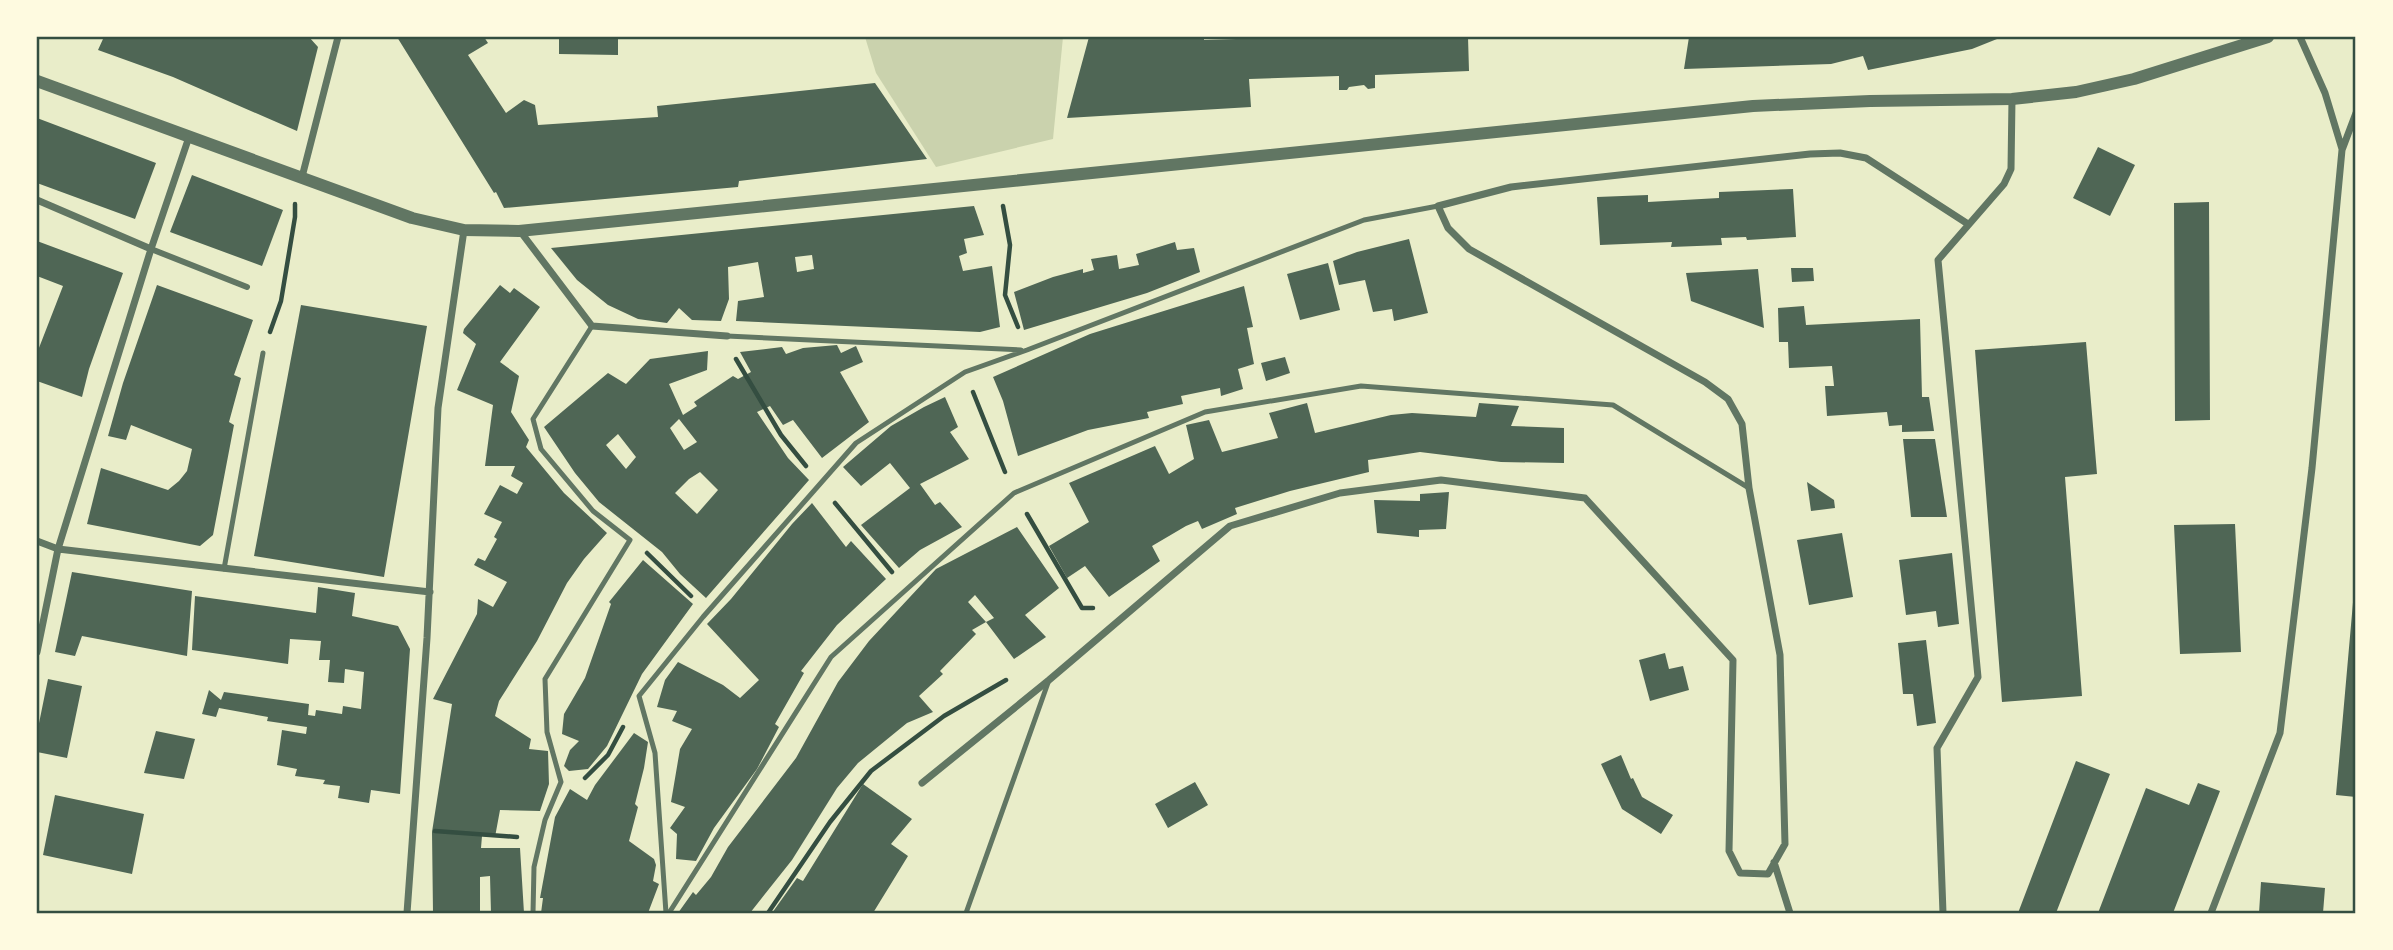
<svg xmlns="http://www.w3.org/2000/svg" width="2393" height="950" viewBox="0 0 2393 950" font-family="'Varela Round',sans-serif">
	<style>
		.green { fill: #cad2ad }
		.building { fill: #4f6655; fill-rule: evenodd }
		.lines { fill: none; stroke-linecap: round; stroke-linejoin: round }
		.path { stroke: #344e41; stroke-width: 4.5 }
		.service { stroke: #617663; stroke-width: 5 }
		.pedestrian { stroke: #617663; stroke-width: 6 }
		.minor { stroke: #617663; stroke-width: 7 }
		.tertiary { stroke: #617663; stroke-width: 12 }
		.neatline { fill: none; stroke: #344e41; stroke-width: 2.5 }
	</style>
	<rect width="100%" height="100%" fill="#e9edc9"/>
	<path class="green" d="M865 37H1063L1053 139 936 167 876 73Z"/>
	<path class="building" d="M98 37H309L318 47 297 131 173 77 98 50 103 39Z
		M397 37H484L488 43 468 55 506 113 524 100 535 105 538 125 658 117 657 106 875 83 927 159 739 181 738 187 504 208 496 192 494 193Z
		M559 37H618V55L559 54Z
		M1089 37H1204V40L1236 39V37H1468L1469 71 1375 75V88L1368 89 1364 85 1349 87 1347 90H1339V76L1249 79 1251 107 1067 118Z
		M1689 37H2002L1972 49 1868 70 1863 56 1831 64 1684 69Z
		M37 118 156 163 135 219 37 183Z
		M2098 147 2135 165 2110 216 2073 198Z
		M192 175 283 210 262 266 170 232Z
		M1793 189 1796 237 1747 240 1746 237 1721 238 1722 245 1697 246 1671 247 1672 242 1600 245 1597 197 1648 195V202L1719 198V192Z
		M2209 202 2210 420 2175 421 2174 203Z
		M974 206 984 235 964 239 967 253 959 256 963 271 992 266 1000 327 980 332 736 321 738 301 764 297 758 262 728 267 729 299 721 321 692 320 679 308 667 323 638 319 608 305 577 280 551 248ZM812 255 814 269 797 272 795 257Z
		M1409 239 1428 313 1394 321 1392 309 1373 312 1365 280 1339 285 1333 261 1357 252Z
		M37 241 123 273 89 369 82 397 37 381V353L63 286 37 276Z
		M1175 242 1177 250 1194 248 1200 272 1147 293 1024 330 1014 292 1053 277 1083 269V273L1094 270 1091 259 1117 255 1119 269 1139 265 1136 254Z
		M1328 263 1340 310 1300 320 1287 274Z
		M1791 268H1813L1814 281 1792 282Z
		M1758 269 1764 328 1691 301 1686 273Z
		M157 285 253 320 234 375 241 378 229 422 234 425 213 535 200 546 87 524 101 468 168 490 179 481 187 471 192 449 131 425 126 440 108 436 123 383Z
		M500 285 510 293 514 288 540 307 500 362 519 376 511 412 529 440 526 447 564 493 607 533 584 559 567 583 537 641 499 701 495 716 531 739 529 749 548 751 549 784 540 811 500 810 495 837 482 836 481 848H520L524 913H491L490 876 480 877V913H433L432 832 452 704 433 699 477 614 478 599 493 607 507 582 474 565 478 558 485 561 497 539 494 537 502 522 484 514 500 485 517 494 523 483 511 476 515 466H485L493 405 457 390 476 344 463 333 464 329Z
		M1244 286 1253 327 1247 328 1254 364 1238 369 1243 389 1221 396 1220 388 1181 396 1183 404 1147 412 1149 418 1088 430 1018 456 1003 401 993 377 1090 334Z
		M301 305 427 326 384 577 254 556Z
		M1804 306 1806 325 1920 319 1922 397H1929L1934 431 1902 432V425L1889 426 1887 412 1827 416 1825 386H1834L1832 366 1789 368 1788 342H1779L1778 308Z
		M2086 342 2097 474 2065 477 2082 696 2002 702 1975 350Z
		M837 345 841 353 856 346 863 362 840 372 869 422 822 458 793 420 783 425 770 406 757 412 788 458 809 480 706 598 680 574 662 552 599 502 575 473 544 427 608 373 626 384 650 359 708 351 707 370 669 384 683 415 697 406 694 402 733 376 738 379 751 372 740 352 782 347 786 354 803 348ZM679 419 697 442 684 450 670 428ZM618 434 636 457 626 469 606 445ZM700 472 718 490 697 514 675 493 689 479Z
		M1285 357 1290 373 1266 381 1261 363Z
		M945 397 958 427 950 432 969 459 920 484 935 505 940 502 962 527 920 550 899 568 861 525 910 488 890 463 861 486 843 467 891 426 924 407Z
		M1307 403 1315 433 1391 415 1412 413 1476 417 1479 403 1519 406 1511 426 1564 428V463L1501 462 1420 452 1368 460 1369 472 1290 491 1235 508 1237 514 1202 529 1198 521 1186 526 1152 546 1160 561 1109 597 1085 566 1067 578 1049 546 1089 522 1069 483 1155 446 1169 474 1194 459 1186 425 1209 420 1222 452 1278 438 1269 413Z
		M1903 439H1935L1947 517H1911Z
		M1807 482 1834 500 1835 508 1811 511Z
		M1449 492 1446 529 1419 530V537L1377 533 1374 500 1420 501V494Z
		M812 503 846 547 851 541 886 579 837 625 801 671 804 673 775 724 779 727 757 769 714 828 696 861 676 859 677 834 670 828 685 807 671 802 680 749 692 729 672 721 677 711 657 707 665 680 678 662 723 685 740 698 759 680 707 624 731 599 792 524Z
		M2235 524 2241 652 2180 654 2174 525Z
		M1017 527 1059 588 1025 615 1046 637 1014 659 986 622 972 630 976 634 940 671 943 674 919 696 933 712 907 723 858 763 837 788 792 860 750 913H678L693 892 696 895 711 877 728 847 796 758 838 682 869 641 936 569ZM975 595 994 618 986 622 968 602Z
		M1842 533 1853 597 1809 605 1797 540Z
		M1952 553 1959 624 1938 627 1936 611 1906 615 1899 560Z
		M643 560 693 604 642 674 607 746 588 769 569 771 564 766 570 750 579 741 562 734 564 714 585 678 611 604 609 602Z
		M72 572 192 591 187 656 82 636 75 656 55 652Z
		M318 587 355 593 352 616 398 626 410 649 400 794 371 790 369 803 338 798 340 786 323 784 325 780 295 776 297 769 277 765 282 730 306 734 307 727 267 721 268 717 219 708 216 717 202 714 209 690 221 700 224 692 309 704 308 715 315 716 316 710 342 714 343 706 361 709 364 672 345 669 344 683 328 682 330 660H319L321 641 290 639 288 664 192 650 195 596 316 613Z
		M2354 591H2356V797L2336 795Z
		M1926 640 1936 723 1917 726 1913 694H1903L1898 643Z
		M1665 653 1669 669 1683 666 1689 690 1650 701 1639 660Z
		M48 679 82 686 67 758 37 752V733Z
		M156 731 195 739 184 779 144 773Z
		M634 733 648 742 644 768 635 804 638 807 629 841 654 859 656 865 653 881 659 884 648 913H541L543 898H540L555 817 570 789 587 800 595 785Z
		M1621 755 1631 779 1633 778 1642 797 1673 815 1661 834 1622 809 1601 764Z
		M2076 761 2110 774 2056 913H2018Z
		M1195 782 1208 805 1168 828 1155 804Z
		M2198 783 2220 791 2173 913H2098L2146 788 2189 805Z
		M863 784 912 819 891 844 908 856 873 913H772L797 878 803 881Z
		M55 795 144 814 132 874 43 855Z
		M2261 882 2325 888 2323 913H2259Z"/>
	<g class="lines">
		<path class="path" d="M1003 206 1010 245 1005 295 1018 327
			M270 332 281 301 295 217V204
			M736 359 781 435 806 466
			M973 392 1005 472
			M835 503 892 572
			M1027 514 1082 608H1093
			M647 553 691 596
			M585 778 608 755 623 727
			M435 831 517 837
			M768 913 830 822 871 771 944 716 1006 680"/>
		<path class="service" d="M727 336 1021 350
			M224 569 263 353
			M533 913 534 867 545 820 561 782 547 732 545 679 630 540 593 511 541 449 533 419 592 326
			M666 913 655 753 639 696 703 617 856 443 965 372 1027 350 1364 220 1438 206
			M669 913 831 657 1014 493 1205 412 1361 386 1613 405 1749 488
			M966 913 1049 680"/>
		<path class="pedestrian" d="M151 249 247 287"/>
		<path class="minor" d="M2300 37 2325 93 2342 149
			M302 177 338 37
			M37 200 151 249
			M520 231 592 326 727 336
			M37 541 58 549 430 592
			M37 652 58 549 151 249 189 137
			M922 783 1049 680 1230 526 1340 493 1441 480 1585 498 1733 660 1729 851 1740 873 1768 874 1785 844 1780 655 1749 488 1742 424 1728 399 1705 382 1469 249 1448 228 1438 206 1511 187 1810 154 1840 153 1866 158 1968 224
			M1774 862 1790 913
			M407 913 427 638 438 408 464 230
			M1943 913 1937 748 1978 677 1938 260 2004 184 2011 169 2012 99
			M2211 913 2280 733 2312 468 2342 150 2356 113"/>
		<path class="tertiary" d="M37 81 412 218 464 230 519 231 1753 106 1870 101 2012 99 2076 92 2134 79 2268 37"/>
	</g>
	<rect width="2393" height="950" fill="none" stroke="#fefae0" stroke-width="77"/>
	<rect x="38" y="38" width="2316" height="874" class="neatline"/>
</svg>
